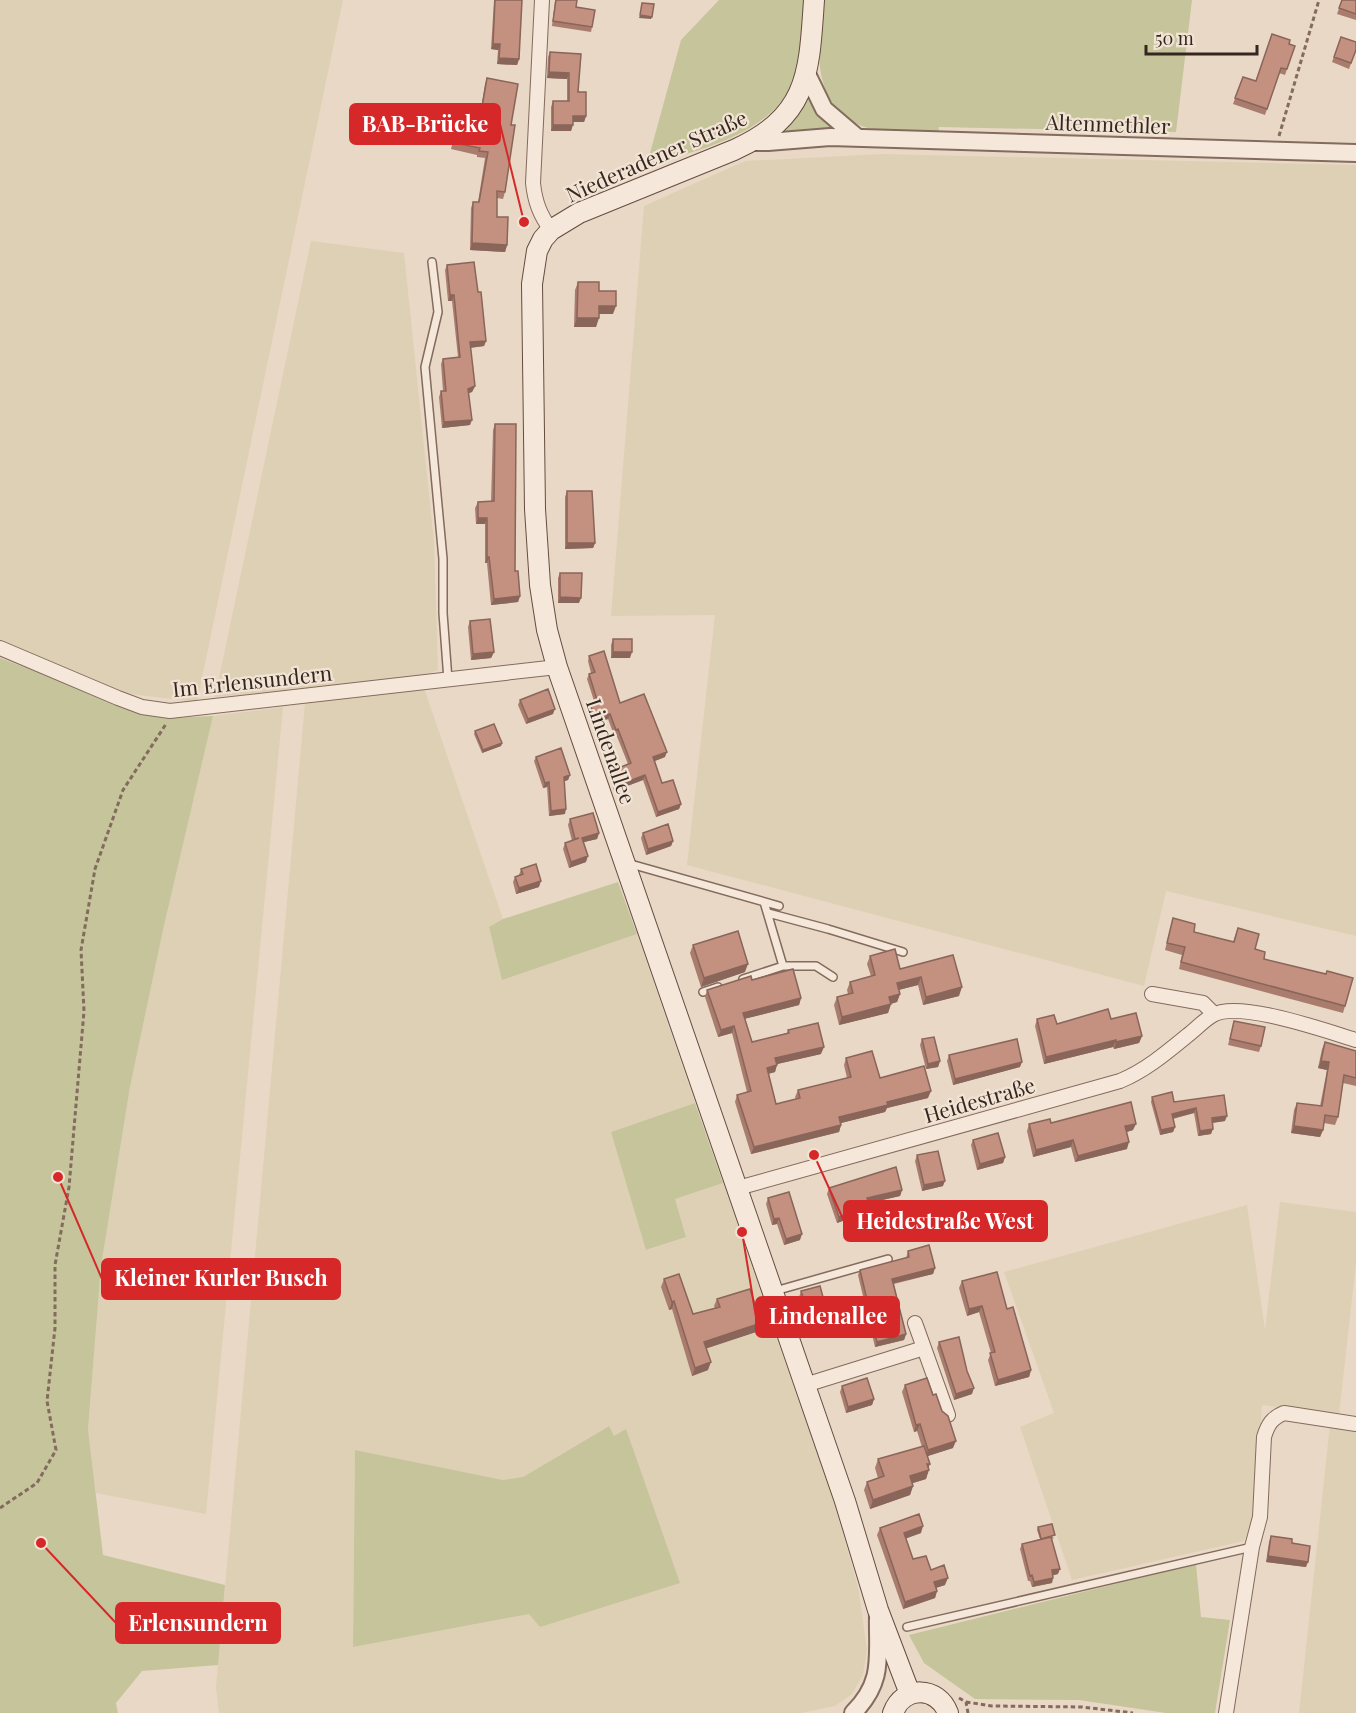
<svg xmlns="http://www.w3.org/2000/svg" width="1356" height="1713" viewBox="0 0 1356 1713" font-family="'Playfair Display',serif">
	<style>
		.farmland { fill: #ded0b4; fill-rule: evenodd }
		.green { fill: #c6c49b }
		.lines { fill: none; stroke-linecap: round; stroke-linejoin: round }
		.service-casing { stroke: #836b5e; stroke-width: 10 }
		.minor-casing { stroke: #836b5e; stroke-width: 16 }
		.tertiary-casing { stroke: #836b5e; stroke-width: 20 }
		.secondary-casing { stroke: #654c41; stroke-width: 22 }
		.path { stroke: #836b5e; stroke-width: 3; stroke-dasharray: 4.5 3; stroke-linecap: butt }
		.service { stroke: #f5e7d9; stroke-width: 7 }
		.minor { stroke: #f5e7d9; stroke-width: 14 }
		.tertiary { stroke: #f5e7d9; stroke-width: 16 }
		.secondary { stroke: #f5e7d9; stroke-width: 20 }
		.wall { fill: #a97c6e }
		.shaded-wall { fill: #89655a }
		.building { fill: #c49080; stroke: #89655a; stroke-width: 1.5 }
		.labels { text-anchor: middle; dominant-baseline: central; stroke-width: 4.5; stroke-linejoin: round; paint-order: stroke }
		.street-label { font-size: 21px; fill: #352620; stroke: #f2e4d5 }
		.leader { fill: none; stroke: #d62828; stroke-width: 2 }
		.callout-dot { fill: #d62828; stroke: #f2e4d5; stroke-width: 2 }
		.callout { fill: #d62828; stroke: #d62828; stroke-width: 2 }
		.callout-label { font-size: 22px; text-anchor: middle; font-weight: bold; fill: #fff }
	</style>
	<rect width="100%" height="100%" fill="#e9d8c6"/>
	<path class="farmland" d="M0 0H343L197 702 122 693 0 641Z
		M882 154 1356 165V936L1166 891 1144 986 687 865 715 615 611 616 644 206 745 161Z
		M311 241 404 253 434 542 438 670 421 677 215 697Z
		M424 688 503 919 489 927 502 980 637 934 695 1103 611 1132 647 1250 686 1237 675 1199 723 1183 798 1400 827 1478 858 1587 867 1649 863 1675 852 1694 835 1706 801 1713H219L216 1687 305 703ZM608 1426 614 1436 529 1614 353 1647 355 1450 503 1480 523 1477Z
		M283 707 206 1514 96 1493 88 1429 101 1266 130 1087 163 930 213 716Z
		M1280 1202 1356 1212V1263L1339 1415 1262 1405 1254 1516 1244 1541 1072 1580 1020 1427 1054 1413 1004 1272 1247 1205 1265 1330Z
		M1330 1425 1356 1429V1713H1299Z"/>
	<path class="green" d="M719 0H804C803 27 804 56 793 82 771 134 697 152 647 164L681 40Z
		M822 0H1192L1176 132 939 127 938 134C912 132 881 135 857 124 810 102 818 42 822 0Z
		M807 96 817 113 833 130 778 134Z
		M0 658 77 687 138 712 172 718 213 716 163 930 130 1087 101 1266 88 1429 103 1555 225 1585 218 1665 142 1671 116 1703 118 1713H0Z
		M618 882 637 934 502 980 489 927 503 919Z
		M695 1103 723 1183 675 1199 686 1237 646 1250 611 1132Z
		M609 1426 614 1436 626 1429 680 1583 540 1627 529 1614 353 1647 355 1450 503 1480 523 1477Z
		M1196 1564 1201 1617 1230 1620 1215 1713H1166L1079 1700 975 1699 924 1663 909 1635Z"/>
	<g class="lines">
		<defs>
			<path id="service" d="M432 262 438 312 425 367 443 559V613L448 680
				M627 863 779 906
				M764 902 783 966H816L833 977
				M768 913 828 929 903 952
				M743 979 783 966
				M703 992 718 987
				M775 1291 888 1259
				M907 1627 1252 1547"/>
			<path id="minor" d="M542 0 533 183C535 202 540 215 551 230
				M0 648 118 698 142 707 170 711 557 667
				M1152 994 1203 1003 1214 1014
				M738 1188 1120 1081C1146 1070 1166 1053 1188 1035 1196 1029 1204 1020 1213 1015 1239 1000 1326 1031 1356 1040
				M924 1348 948 1415
				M805 1385 924 1348 915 1323
				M1226 1713 1252 1547 1260 1517 1264 1437C1268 1424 1272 1418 1284 1413L1356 1424"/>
			<path id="tertiary" d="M807 74 824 109 858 138
				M753 142H768L830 137 1356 153
				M853 1713C885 1681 877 1656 878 1614"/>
			<path id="secondary" d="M814 0C809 74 809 116 734 150L579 213 551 230 543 239 537 251 532 284 535 509 540 585 547 630 557 667 845 1501 878 1610 910 1694
				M893 1713C903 1685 938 1686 948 1713"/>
		</defs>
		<use href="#service" class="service-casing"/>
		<use href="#minor" class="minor-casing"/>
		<use href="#tertiary" class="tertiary-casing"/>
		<use href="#secondary" class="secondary-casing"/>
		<path class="path" d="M1279 136 1319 0
			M0 1508 37 1483 56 1450 47 1401 55 1328V1265L69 1187 84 1011 81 950 95 869 123 790 166 724
			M959 1698 966 1702 968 1713
			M966 1702 992 1706 1082 1707 1133 1713"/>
		<use href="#service" class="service"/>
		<use href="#minor" class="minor"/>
		<use href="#tertiary" class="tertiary"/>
		<use href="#secondary" class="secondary"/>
	</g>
	<path class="wall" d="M494 0H522L519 59 517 65 497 64 498 50 491 49Z
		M555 0 576 7 592 27 591 32 552 26Z
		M1342 0H1356V20L1337 14Z
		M1341 37 1356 50 1349 69 1332 62Z
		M1289 44 1295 46 1285 75 1279 73 1265 115 1233 104 1243 77 1256 81Z
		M550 52 581 54 578 92 586 116 584 122H573L571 131H551V107L553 101H567V79L547 78 548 57Z
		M487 78 511 125 505 192 503 199 497 198V217L507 245 505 252 470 250 471 208 473 202H478L485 158 477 157V155L451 149 456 130 481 135 484 114H480L485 84Z
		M447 265 478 292 486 341 484 346 470 348 475 386 472 392 469 393 470 425 442 428 439 397 441 391H443L441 364 443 359 458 357 452 301H448L445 270Z
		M578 282 599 291 613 314H599L596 327H574L575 290Z
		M495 424 515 571 520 596 518 602 491 605 487 563H485V524H476L475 508 478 502 491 501 493 430Z
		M567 491 595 543 593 548 565 549V497Z
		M560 573 579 603H558V578Z
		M470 621 494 652 491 658 471 660 468 627Z
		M613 639 630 658H611V645Z
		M589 656 620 703 665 757 655 761 662 783 681 804 679 809 656 817 643 780 614 791 609 776 611 771 628 764 616 734 614 735 608 719 593 724 589 711 591 706 595 704 587 679 589 674 591 673 588 661Z
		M520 700 553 714 526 724 518 705Z
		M475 731 502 743 501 746 482 753 474 734Z
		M536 757 570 775 568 780 564 781 565 814 549 816 547 787 543 788 534 761Z
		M570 819 599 833 597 839 584 842 586 862 569 868 563 849 565 843 572 841 568 825Z
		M643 833 673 841 671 846 646 855 641 838Z
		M521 869 539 887 516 894 513 882 515 877 519 875Z
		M1173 918 1194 932 1233 942 1238 928 1264 959 1345 1006 1343 1013 1179 969 1182 955 1165 950Z
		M693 945 745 972 701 987 690 953Z
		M953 955 959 996 923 1005 918 985 899 990 900 994 897 1002 891 1004 888 1013 839 1025 834 1005 837 997 848 994 847 990 850 982 871 976 867 964 870 956 900 969Z
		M752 980 801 998 799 1005 744 1019 752 1042 787 1033 788 1030 821 1054 777 1064 775 1072 768 1074 776 1104 796 1099 795 1097 798 1090 847 1078 844 1065 846 1058 880 1078 928 1098 887 1108 885 1112 841 1123V1125L839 1132 751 1154 735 1102 737 1095 747 1092 732 1033 718 1037 705 997 707 990Z
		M1037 1019 1057 1024 1111 1019 1142 1036 1139 1043 1114 1049 1113 1047 1044 1064 1035 1026Z
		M1234 1021 1261 1046 1259 1052 1228 1045Z
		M922 1039 940 1061 938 1067 926 1069 920 1045Z
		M1325 1042 1356 1051V1086L1343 1083 1338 1117 1335 1125 1324 1123 1323 1130 1320 1137 1291 1133 1294 1110 1297 1103 1320 1106 1327 1070 1318 1068 1322 1049Z
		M949 1055 1020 1067 953 1085 947 1061Z
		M1224 1095 1225 1121 1213 1123 1211 1134 1198 1136 1194 1113 1173 1119 1175 1127 1173 1132 1160 1135 1151 1102 1152 1097 1174 1102Z
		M1051 1123 1133 1130 1127 1132V1149L1075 1162 1071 1147 1033 1157 1027 1131 1029 1124Z
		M973 1140 1005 1157 1003 1163 977 1170 971 1145Z
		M917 1155 943 1186 922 1191 915 1161Z
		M829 1188 902 1190 900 1196 869 1203 868 1212 837 1223 827 1194Z
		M768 1198 800 1240 784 1245 777 1224 772 1225 766 1204Z
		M908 1251 935 1268 933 1274 894 1284 906 1334 904 1340 875 1347 858 1275 860 1270 906 1258Z
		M664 1279 693 1314 715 1308 714 1306 717 1299 759 1331 706 1348 708 1370 692 1376 672 1309 669 1310 661 1287Z
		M962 1281 1007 1309 1031 1370 1029 1377 995 1386 988 1360 991 1353 979 1312 967 1316 959 1288Z
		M801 1291 826 1308 824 1314 806 1319 799 1297Z
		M939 1342 967 1371 972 1394 954 1400 937 1348Z
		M905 1385 933 1395 953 1448 927 1456 928 1468 926 1479 912 1483 913 1486 910 1495 870 1509 864 1490 867 1482 878 1478 875 1468 878 1459 922 1447 917 1431 914 1432 902 1392Z
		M842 1386 874 1399 872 1405 846 1413 840 1392Z
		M1038 1527 1054 1538 1052 1539 1058 1574 1053 1575 1052 1583 1032 1587 1030 1581H1028L1020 1549 1022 1544 1040 1539 1037 1530Z
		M880 1528 921 1533 906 1538 913 1559 931 1570 945 1585 936 1588 937 1591 935 1598 903 1609 877 1535Z
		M1271 1536 1292 1543 1306 1567 1266 1562 1269 1542Z"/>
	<path class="shaded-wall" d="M640 15 652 17 651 19 639 18Z
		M493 44H500L498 50 491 49Z
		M499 58 519 59 517 65 497 64Z
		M549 72 569 73 567 79 547 78Z
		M573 116H586L584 122H571Z
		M553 125H573L571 131H551Z
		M472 243 507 245 505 252 470 250Z
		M450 295H454L452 301H448Z
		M599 306H616L613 314H596Z
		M577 318H599L596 327H574Z
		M486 341 484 346 468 348 470 342Z
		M475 386 472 392 466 394 468 389Z
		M472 420 470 425 442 428 444 422Z
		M478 518H487L485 524H476Z
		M567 543H595L593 548 565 549Z
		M487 557H489L487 563H485Z
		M520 596 518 602 491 605 494 599Z
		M560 597 581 598 579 603H558Z
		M494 652 491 658 471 660 473 654Z
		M613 652H632L630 658H611Z
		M555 709 553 714 526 724 528 719Z
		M610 714 608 719 593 724 595 719Z
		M502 743 501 746 482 753 483 750Z
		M667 752 665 757 652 762 653 757Z
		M570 775 568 780 562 782 564 777Z
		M645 775 643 780 614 791 616 786Z
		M549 782 547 787 543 788 545 783Z
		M681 804 679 809 656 817 658 812Z
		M566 809 565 814 549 816 551 811Z
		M599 833 597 839 580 843 582 838Z
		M673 841 671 846 646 855 648 849Z
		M588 856 586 862 569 868 571 862Z
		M541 881 539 887 516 894 519 888Z
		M748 964 745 972 701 987 704 978Z
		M921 977 918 985 894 991 897 983Z
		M962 987 959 996 923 1005 926 997Z
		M900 994 897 1002 886 1005 889 997Z
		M801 998 799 1005 740 1020 743 1013Z
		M891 1004 888 1013 839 1025 842 1017Z
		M734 1026 732 1033 718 1037 721 1030Z
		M1142 1036 1139 1043 1114 1049 1116 1042Z
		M1116 1040 1113 1047 1044 1064 1046 1057Z
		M824 1047 821 1054 773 1065 775 1058Z
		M940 1061 938 1067 926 1069 928 1064Z
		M1321 1061 1329 1062 1327 1070 1318 1068Z
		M1022 1062 1020 1067 953 1085 955 1079Z
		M777 1065 775 1072 764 1075 767 1068Z
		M931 1091 928 1098 887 1108 885 1112 837 1124 839 1117 887 1102Z
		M1196 1108 1194 1113 1170 1119 1172 1114Z
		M1227 1116 1225 1121 1210 1123 1212 1118Z
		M1136 1124 1133 1130 1123 1133 1125 1126Z
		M841 1125 839 1132 751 1154 754 1147Z
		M1294 1126 1323 1130 1320 1137 1291 1133Z
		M1175 1127 1173 1132 1160 1135 1161 1130Z
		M1213 1129 1211 1134 1198 1136 1200 1131Z
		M1073 1140 1071 1147 1033 1157 1036 1150Z
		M1129 1142 1127 1149 1075 1162 1078 1156Z
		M1005 1157 1003 1163 977 1170 980 1164Z
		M945 1181 943 1186 922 1191 924 1185Z
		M902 1190 900 1196 865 1204 867 1198Z
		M870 1206 868 1212 837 1223 839 1217Z
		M779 1218 777 1224 772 1225 774 1219Z
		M802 1234 800 1240 784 1245 786 1239Z
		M935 1268 933 1274 890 1284 892 1279Z
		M674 1301 672 1309 669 1310 672 1302Z
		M982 1306 979 1312 967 1316 969 1309Z
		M826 1308 824 1314 806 1319 808 1313Z
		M761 1323 759 1331 702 1350 704 1342Z
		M906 1334 904 1340 875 1347 877 1342Z
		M711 1362 708 1370 692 1376 695 1368Z
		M1031 1370 1029 1377 995 1386 998 1380Z
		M974 1388 972 1394 954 1400 956 1394Z
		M874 1399 872 1405 846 1413 848 1407Z
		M920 1424 917 1431 914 1432 916 1425Z
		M956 1441 953 1448 925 1457 928 1450Z
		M927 1464H930L927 1471 929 1470 926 1479 907 1485 910 1476Z
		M913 1486 910 1495 870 1509 873 1500Z
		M923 1526 921 1533 902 1540 904 1533Z
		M1268 1556 1308 1562 1306 1567 1266 1562Z
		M1060 1569 1058 1574 1050 1576 1052 1570Z
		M948 1578 945 1585 932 1589 934 1582Z
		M1053 1578 1052 1583 1032 1587 1034 1582Z
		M937 1591 935 1598 903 1609 905 1602Z"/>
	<path class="building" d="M495 0H522L519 59 499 58 500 44H493Z
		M556 0H577L576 7 595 10 592 27 553 21Z
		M1342 0H1356V14L1339 8Z
		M642 3 654 4 652 17 640 15Z
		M1272 34 1290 40 1289 44 1295 46 1287 69 1281 68 1267 109 1235 98 1243 77 1256 81Z
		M1341 37 1356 42V50L1351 63 1334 57Z
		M550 52 581 54 578 92H586V116H573V125H553V101H569V73L549 72Z
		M487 78 518 84 511 125H515L505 192 497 191V217H508L507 245 472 243 473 202H479L488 152 479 151 480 148 454 143 456 130 482 135 487 108 482 107Z
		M474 262 478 292H481L486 341 470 342 475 386 468 389 472 420 444 422 441 391H446L443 359 460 357 454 295H450L447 265Z
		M578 282H599V291H616V306H599V318H577Z
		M495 424H516L515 571H518L520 596 494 599 489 557H487V518H478V502L494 501Z
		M567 491H592L595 543H567Z
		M560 573H582L581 598 560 597Z
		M490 619 494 652 473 654 470 621Z
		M613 639H632V652H613Z
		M604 651 620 703 644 694 667 752 653 757 662 783 673 780 681 804 658 812 645 775 616 786 611 771 631 763 618 729 616 730 610 714 595 719 591 706 598 703 589 674 595 672 589 656Z
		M548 689 555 709 528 719 520 700Z
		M494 724 502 743 483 750 475 731Z
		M561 748 570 775 564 777 566 809 551 811 549 782 545 783 536 757Z
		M593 813 599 833 582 838 588 856 571 862 565 843 579 838 575 839 570 819Z
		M668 824 673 841 648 849 643 833Z
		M536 864 541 881 519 888 515 877 523 874 521 869Z
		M1173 918 1195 924 1194 932 1234 942 1238 928 1259 934 1255 949 1265 952 1264 959 1326 974 1327 971 1353 978 1345 1006 1181 962 1185 947 1167 943Z
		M738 931 748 964 704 978 693 945Z
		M895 949 900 969 953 955 962 987 926 997 921 977 897 983 900 994 889 997 891 1004 842 1017 837 997 853 993 850 982 875 975 870 956Z
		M793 969 801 998 743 1013 752 1042 789 1033 788 1030 818 1023 824 1047 775 1058 777 1065 767 1068 776 1104 800 1098 798 1090 851 1077 846 1058 872 1051 880 1078 924 1066 931 1091 887 1102 888 1105 839 1117 841 1125 754 1147 737 1095 751 1091 734 1026 721 1030 707 990 751 976 752 980Z
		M1108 1009 1111 1019 1136 1013 1142 1036 1116 1042V1040L1046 1057 1037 1019 1054 1015 1057 1024Z
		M1234 1021 1265 1027 1261 1046 1230 1039Z
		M934 1037 940 1061 928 1064 922 1039Z
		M1017 1039 1022 1062 955 1079 949 1055Z
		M1325 1042 1356 1051V1078L1344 1075 1338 1117 1325 1115 1323 1130 1294 1126 1297 1103 1322 1106 1329 1062 1321 1061Z
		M1172 1092 1174 1102 1224 1095 1227 1116 1212 1118 1213 1129 1200 1131 1196 1108 1172 1114 1175 1127 1161 1130 1152 1097Z
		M1131 1102 1136 1124 1125 1126 1129 1142 1078 1156 1073 1140 1036 1150 1029 1124 1050 1119 1051 1123Z
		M998 1133 1005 1157 980 1164 973 1140Z
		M938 1151 945 1181 924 1185 917 1155Z
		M896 1167 902 1190 867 1198 870 1206 839 1217 829 1188Z
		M789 1192 802 1234 786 1239 779 1218 774 1219 768 1198Z
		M929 1245 935 1268 892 1279 906 1334 877 1342 860 1270 909 1257 908 1251Z
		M997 1272 1007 1309 1013 1307 1031 1370 998 1380 990 1353 995 1352 982 1306 969 1309 962 1281Z
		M679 1274 693 1314 720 1307 717 1299 750 1289 761 1323 704 1342 711 1362 695 1368 674 1301 672 1302 664 1279Z
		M820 1286 826 1308 808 1313 801 1291Z
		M959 1337 967 1371 974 1388 956 1394 939 1342Z
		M867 1378 874 1399 848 1407 842 1386Z
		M927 1378 933 1395 936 1394 942 1411 948 1416 956 1441 928 1450 920 1424 916 1425 905 1385Z
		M924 1446 930 1464H927L929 1470 910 1476 913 1486 873 1500 867 1482 884 1476 878 1459Z
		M919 1514 923 1526 904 1533 913 1559 926 1556 931 1570 944 1565 948 1578 934 1582 937 1591 905 1602 880 1528Z
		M1052 1524 1055 1535 1041 1539 1038 1527Z
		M1271 1536 1292 1539V1543L1310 1546 1308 1562 1268 1556Z
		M1051 1537 1060 1569 1052 1570 1053 1578 1034 1582 1032 1575 1030 1576 1022 1544Z"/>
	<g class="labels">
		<g class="street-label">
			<text transform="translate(1108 123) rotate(2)">Altenmethler</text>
			<text transform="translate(656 155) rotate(-24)">Niederadener Straße</text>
			<text transform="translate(252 680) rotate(-6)">Im Erlensundern</text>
			<text transform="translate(612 751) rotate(71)">Lindenallee</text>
			<text transform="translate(979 1099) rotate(-16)">Heidestraße</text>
		</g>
	</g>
	<path class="leader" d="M524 222L500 124M814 1155L844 1221M58 1177L102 1279M742 1232L756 1317M41 1543L116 1623"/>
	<g class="callout-dot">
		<circle cx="524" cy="222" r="6"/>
		<circle cx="814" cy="1155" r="6"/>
		<circle cx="58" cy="1177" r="6"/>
		<circle cx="742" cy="1232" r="6"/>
		<circle cx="41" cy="1543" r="6"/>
	</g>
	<g class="callout">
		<rect x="350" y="104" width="150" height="40" rx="6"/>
		<rect x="844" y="1201" width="203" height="40" rx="6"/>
		<rect x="102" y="1259" width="238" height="40" rx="6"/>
		<rect x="756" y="1297" width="143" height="40" rx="6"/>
		<rect x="116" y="1603" width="164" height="40" rx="6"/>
	</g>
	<g class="callout-label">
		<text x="425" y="132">BAB-Brücke</text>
		<text x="945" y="1229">Heidestraße West</text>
		<text x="221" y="1286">Kleiner Kurler Busch</text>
		<text x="828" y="1324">Lindenallee</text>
		<text x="198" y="1631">Erlensundern</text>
	</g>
	<path d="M1146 45v9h111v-9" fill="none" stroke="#352620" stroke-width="3"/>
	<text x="1155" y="45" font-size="18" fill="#352620" stroke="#f2e4d5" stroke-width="4.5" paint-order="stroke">50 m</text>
</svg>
